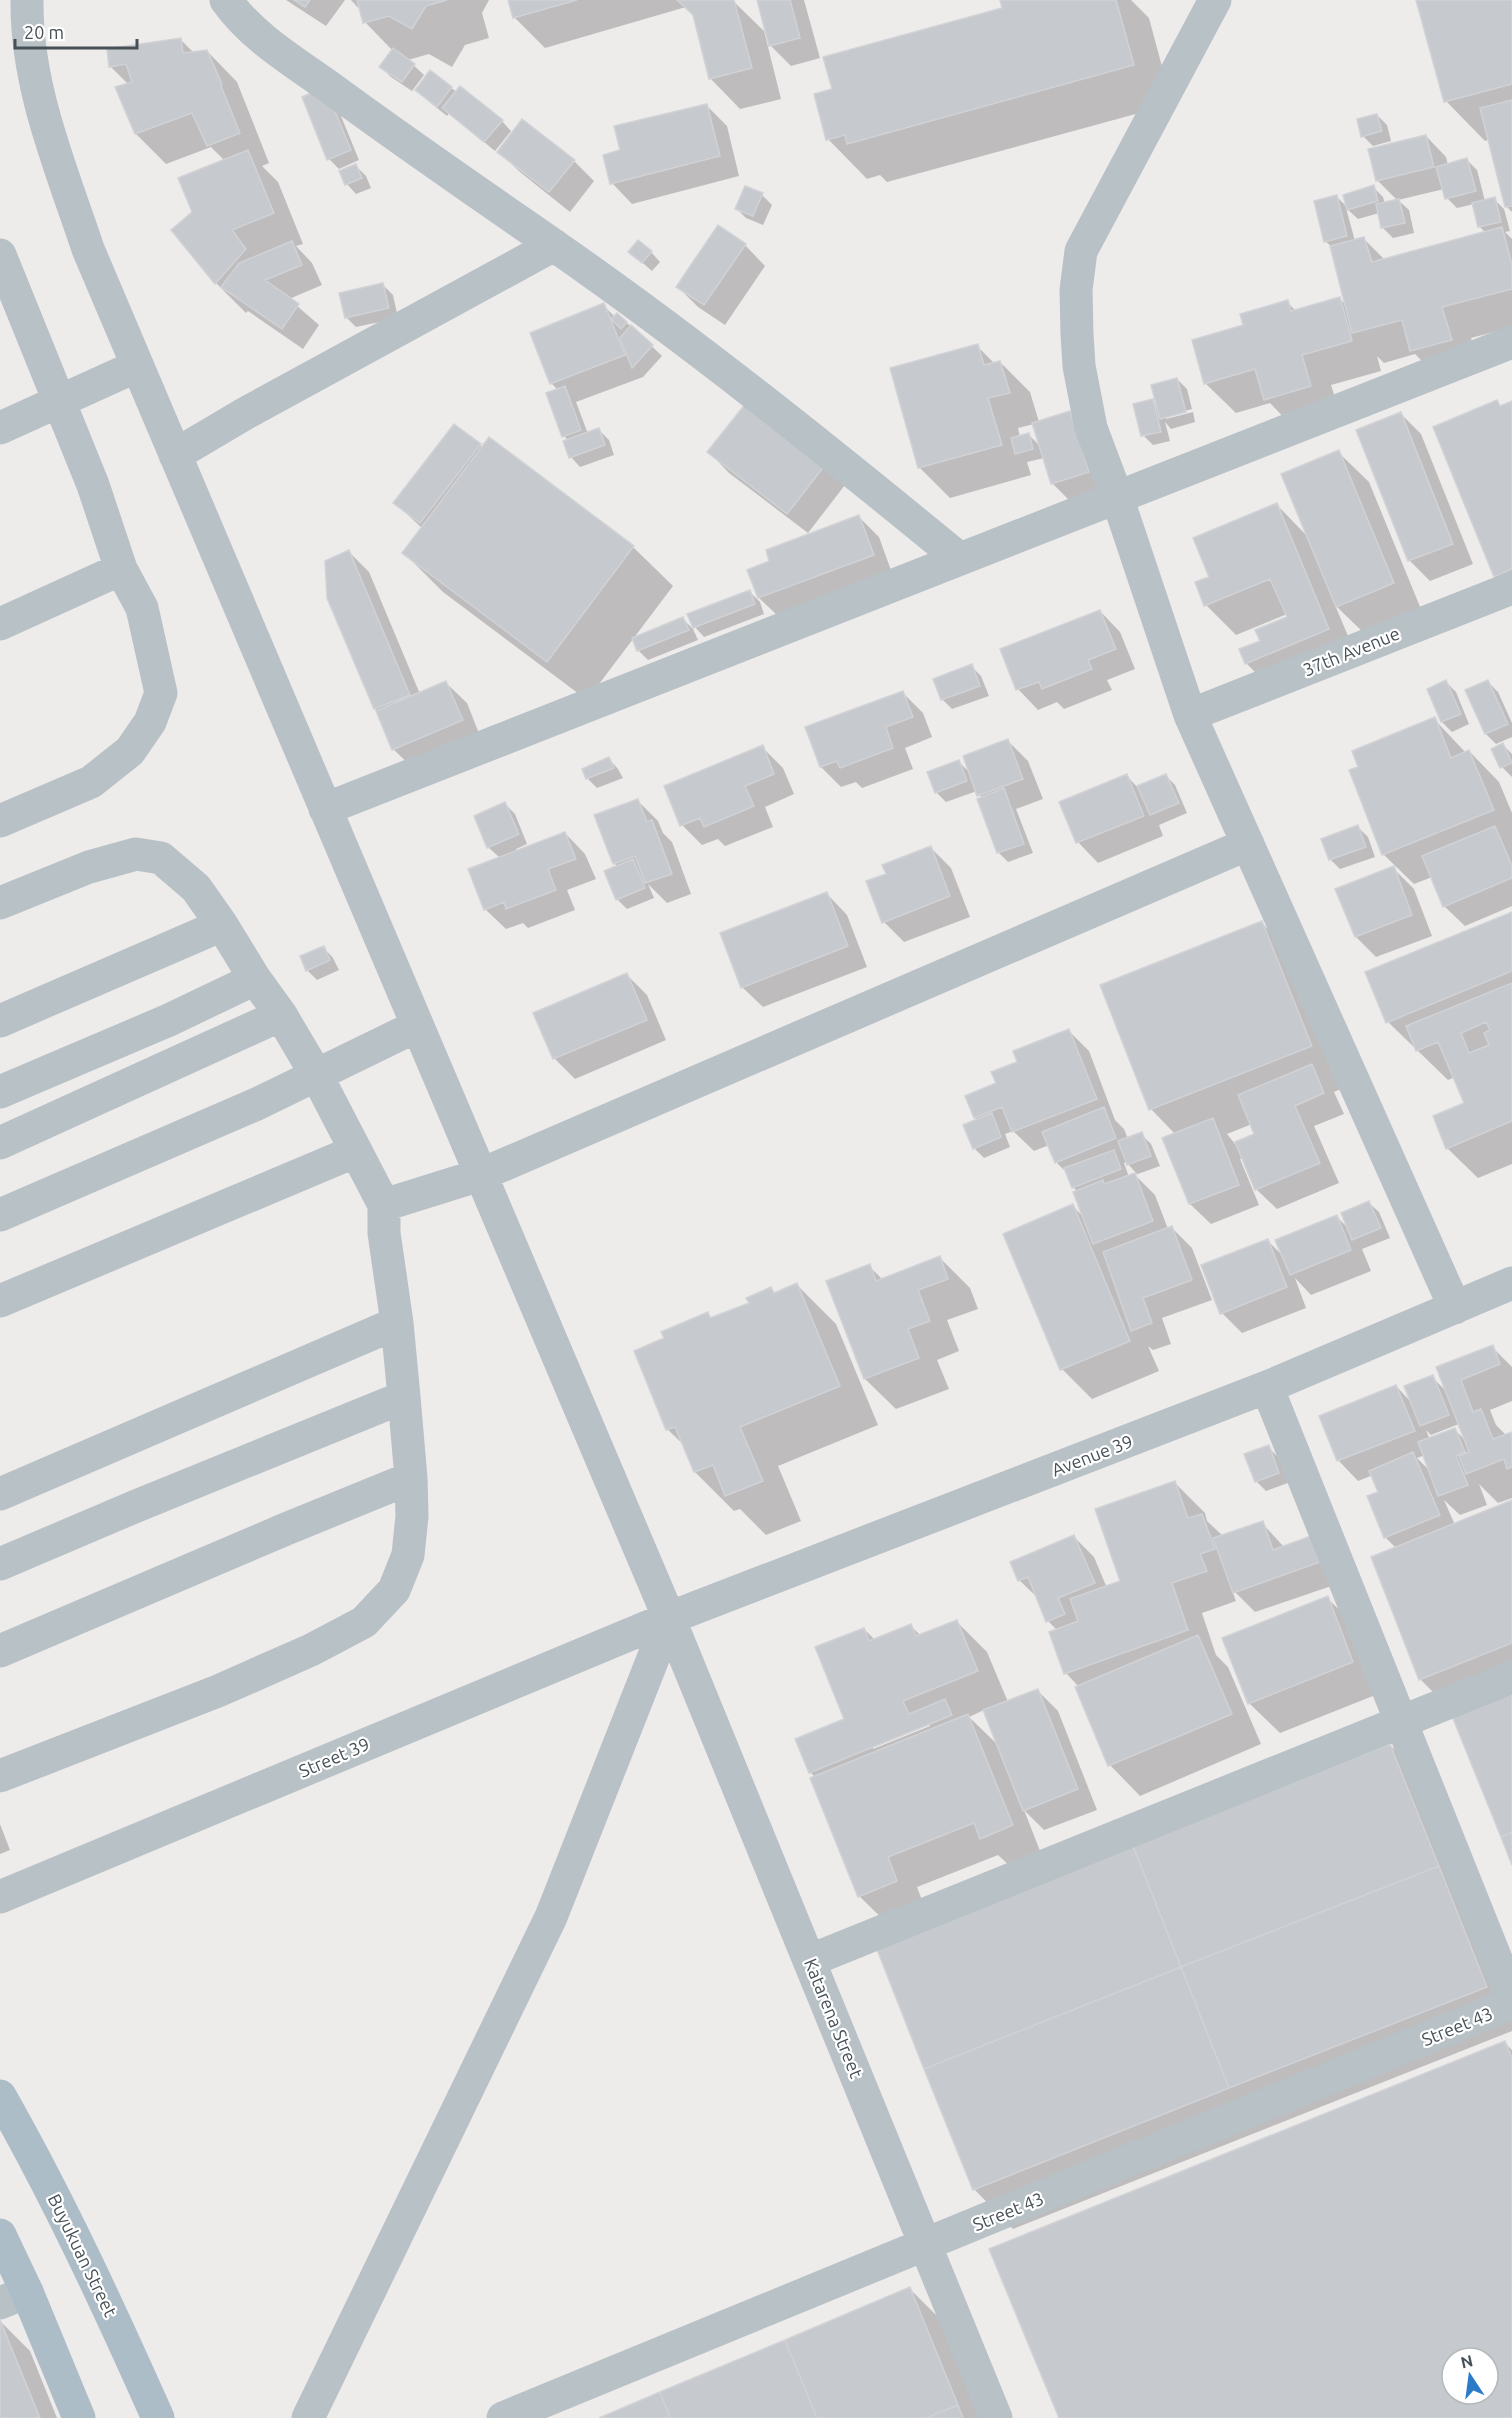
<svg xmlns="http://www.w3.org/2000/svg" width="1512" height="2418" viewBox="0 0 1512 2418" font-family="Ubuntu,sans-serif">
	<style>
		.shadow { fill: #0003; fill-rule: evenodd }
		.building { fill: #c6c9ce; stroke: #d0d2d6; stroke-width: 1.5; fill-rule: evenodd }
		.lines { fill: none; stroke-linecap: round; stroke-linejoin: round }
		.minor { stroke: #b8c1c6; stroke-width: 33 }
		.major { stroke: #adbdc8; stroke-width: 33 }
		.labels { text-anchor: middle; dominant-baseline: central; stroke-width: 4.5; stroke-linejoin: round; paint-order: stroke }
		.street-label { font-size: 18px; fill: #465056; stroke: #fff }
	</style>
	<rect width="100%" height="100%" fill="#eeebeb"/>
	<path class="shadow" d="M286 0H345L326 26Z
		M351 0H489L482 13 489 38 465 45 452 67 429 54 408 60 424 75 412 91 391 77 381 67 393 51 365 22 361 11Z
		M510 0H732L764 31 781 99 740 109 710 78 694 15 686 7 545 48 514 17Z
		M759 0H804L820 58 791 66 771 46Z
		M1001 0H1131L1149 18 1172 104 887 182 880 175 867 179 828 139 834 90 1004 9Z
		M1418 0H1512V212L1507 207 1490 139 1485 141 1446 101Z
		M180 39 194 53 207 51 237 82 269 163 262 166 278 182 303 244 296 246 312 263 322 285 289 299 319 325 303 349 248 311 246 313 216 283 173 230 194 213 225 161 211 147 166 164 136 134 129 85 110 66Z
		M451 88 502 121 511 131 495 151 449 113 447 116 427 100 417 90Z
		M334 99 359 160 339 169 329 159Z
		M706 105 727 126 739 176 632 204 612 183 622 152Z
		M1377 115 1387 125 1391 141 1373 146 1363 136Z
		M1426 136 1446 157 1448 165 1467 160 1477 170 1485 201 1494 199 1504 209 1510 231 1505 232 1512 239V327L1471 338 1481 370 1442 381 1415 354 1384 363 1377 356 1381 371 1331 385 1341 416 1295 429 1270 403 1236 413 1205 383 1245 326 1287 302 1296 311 1339 298 1346 305 1332 247 1325 241 1336 196 1348 208 1373 187 1383 197 1385 204 1398 201 1377 180ZM1444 189 1447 198 1457 208 1474 204 1479 226 1486 233 1385 260 1364 239 1355 241 1346 208 1358 219 1379 213 1383 228 1393 238 1414 233 1409 210 1398 200Z
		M499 152 574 161 594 181 570 212 520 172Z
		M356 166 366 176 371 188 356 194 347 184Z
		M762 195 772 205 763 225 746 218 737 209Z
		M745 245 765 266 725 325 698 307 678 287Z
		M630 252H651L660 262 652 271Z
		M383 285 393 295 398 318 356 327 346 317Z
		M603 305 615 317 617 315 632 327 662 356 643 377 576 402 588 434 599 430 609 440 614 455 580 467 571 457 569 441 564 436 558 390 552 384 532 334Z
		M977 346 995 364 1000 362 1030 392 1039 422 1070 412 1090 433 1108 493 1073 504 1052 483 1044 458 1027 462 1031 475 950 498 920 468ZM1034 424 1041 447 1029 435 1020 437 1018 428Z
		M1177 379 1187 389 1192 409 1166 416V419L1193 412 1195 422 1171 429 1165 422 1170 441 1153 445 1143 435 1152 401 1158 407Z
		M1497 402 1502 407 1512 403V592L1496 576Z
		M746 405 845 485 808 533 729 473 709 452Z
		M1401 414 1421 434 1473 564 1430 581 1409 560Z
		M489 439 633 547 673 586 587 700 443 592 404 553 422 528 395 503 480 445 483 448Z
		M1338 452 1369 482 1423 614 1367 636 1335 605 1358 660 1276 693 1246 663 1262 642 1289 618 1287 614 1236 635 1206 605 1210 578 1277 505 1308 537Z
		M859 517 879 537 893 576 780 618 759 598 771 562Z
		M348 551 369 572 420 694 446 683 467 703 482 741 414 769 393 749 375 708Z
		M750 592 760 602 764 614 704 637 695 627Z
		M1100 611 1120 632 1135 669 1107 680 1112 690 1064 709 1057 702 1038 710 1018 689 1002 650Z
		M683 619 693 629 698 640 648 660 638 650Z
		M971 666 981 676 989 696 952 709 942 699Z
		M1446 682 1456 692 1469 724 1452 732 1442 722 1429 689Z
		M1488 682 1498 692 1512 723V737L1496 744 1486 734 1467 691Z
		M903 693 923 713 932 737 905 748 913 769 862 788 856 782 841 787 821 767Z
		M1434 719 1466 753 1469 751 1499 782 1512 813V906L1465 926 1444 906 1432 877 1414 884 1383 854 1360 767Z
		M1008 741 1028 761 1043 799 1016 809 1033 853 1008 862 998 852 982 798 977 791 946 802 936 792 959 762 971 774Z
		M1503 745 1512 754V777L1502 767Z
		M762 747 783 768 794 794 765 807 773 827 725 846 718 839 702 845 682 825Z
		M609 759 618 769 623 778 597 788 587 778Z
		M1165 775 1175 785 1187 813 1159 825 1163 836 1098 863 1078 842 1061 802 1127 776 1138 788Z
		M638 801 658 821 663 833 672 842 691 894 667 903 648 884 654 898 627 909 617 899 618 867 614 863Z
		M505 804 515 814 527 844 516 849 517 851 565 833 585 854 596 879 567 890 575 910 528 928 523 923 506 929 485 909 500 858 488 847Z
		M1358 827 1368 837 1375 857 1340 869 1330 859Z
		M931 848 951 868 970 917 904 942 884 922 888 875Z
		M1393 868 1414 889 1432 936 1376 957 1356 937Z
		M827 894 847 915 867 967 763 1007 742 987Z
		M1512 914V1164L1478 1178 1447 1148 1466 1104 1455 1077 1448 1080 1388 1022Z
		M1262 923 1301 962 1350 1085 1334 1092 1344 1114 1314 1126 1339 1183 1277 1209 1256 1189 1243 1158 1240 1159 1259 1205 1211 1224 1190 1204 1164 1139 1176 1135 1151 1109 1102 986ZM1252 1124 1256 1134 1235 1144 1227 1134Z
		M324 948 333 958 339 970 317 980 307 970Z
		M627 975 647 995 666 1040 575 1079 554 1058Z
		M1069 1031 1089 1051 1115 1120 1124 1129 1128 1139 1141 1134 1151 1144 1160 1166 1135 1175 1155 1195 1168 1229 1172 1228 1192 1248 1212 1300 1162 1318 1171 1344 1153 1350 1148 1346 1159 1371 1092 1399 1062 1369 1073 1206 1085 1219 1078 1192 1073 1187 1068 1174 1056 1162 1049 1145 1034 1151 1013 1131 1005 1134 1010 1147 984 1158 974 1148 978 1120 975 1118 998 1084 1019 1062ZM1127 1162 1128 1164 1137 1174 1129 1177 1124 1163Z
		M1369 1203 1379 1212 1390 1238 1362 1249 1371 1271 1311 1295 1295 1278 1306 1308 1242 1333 1222 1313 1267 1240 1284 1257 1337 1217 1349 1229Z
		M940 1258 970 1288 978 1309 947 1320 959 1351 937 1360 949 1389 896 1409 865 1379 828 1282 869 1266 883 1280Z
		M797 1285 836 1324 878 1425 778 1466 801 1521 766 1535 740 1509 734 1511 695 1472 685 1446 667 1429 666 1339 708 1314 713 1319 751 1303 771 1289 776 1294Z
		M1492 1347 1512 1367V1401L1490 1410 1496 1425 1506 1435 1512 1433V1498L1498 1503 1479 1484 1487 1505 1460 1515 1444 1500 1455 1525 1512 1503V1861L1457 1716 1420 1679 1397 1549 1385 1537 1380 1492 1373 1475 1358 1481 1338 1460 1396 1386 1412 1403 1432 1377 1446 1391ZM1459 1424 1466 1441 1455 1430 1430 1440 1426 1430 1431 1435ZM1425 1455 1431 1472 1417 1458Z
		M1268 1447 1278 1457 1288 1483 1266 1491 1256 1481Z
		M1174 1482 1205 1513 1207 1521 1223 1536 1262 1523 1284 1547 1311 1538 1340 1583 1255 1612 1231 1588 1236 1601 1202 1613 1216 1655 1228 1667 1261 1744 1140 1796 1110 1765 1079 1687 1066 1673 1057 1630 1048 1621 1039 1599 1019 1580 1074 1537 1094 1557 1107 1588 1122 1582Z
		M1327 1598 1358 1628 1383 1692 1280 1733 1249 1703Z
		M957 1622 987 1652 1008 1702 1037 1690 1058 1711 1097 1810 1044 1830 1024 1810 1042 1856 1012 1868 998 1855 917 1887 926 1911 890 1926 859 1896 815 1777 810 1772 846 1720 864 1629 875 1640 911 1626 921 1636ZM984 1710 999 1746 969 1717ZM929 1723 930 1726 873 1749V1746Z
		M1390 1745 1429 1785 1512 1994V2031L1013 2229 974 2189Z
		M0 1824 10 1850 0 1854Z
		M1505 2043 1512 2050V2418H1060ZM1452 2358H1488V2394H1452Z
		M910 2289 940 2319 980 2418H603Z
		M0 2321 30 2351 57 2418H0Z"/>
	<path class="building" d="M294 0H310L305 7Z
		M357 0H447L426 6 412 29 389 16 363 23Z
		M508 0H577L513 18Z
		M677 0H734L752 68 709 79 693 15Z
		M757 0H790L800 38 769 46Z
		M1000 0H1116L1134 65 847 144 845 135 826 140 814 94 832 89 823 57 1002 8Z
		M1416 0H1512V84L1444 102Z
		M181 38 183 53 207 50 222 84 221 86 240 133 207 146 192 113 135 134 115 87 132 82 126 64 109 67 107 49Z
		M393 48 415 64 402 82 379 67Z
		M430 70 452 87 437 107 415 90Z
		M460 86 503 120 484 142 442 108Z
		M325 87 351 150 327 160 302 97Z
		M1512 100V206L1505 207 1480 108Z
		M707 104 720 156 610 184 603 155 620 150 614 126Z
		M1377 114 1382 131 1361 137 1357 119Z
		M522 119 575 160 549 192 497 152Z
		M1426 135 1434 167 1376 181 1368 149Z
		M248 150 274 213 232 230 246 249 215 284 171 230 192 212 178 178Z
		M1467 158 1476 191 1445 199 1436 167Z
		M356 164 362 178 345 185 339 171Z
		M1374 185 1378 201 1347 210 1343 195Z
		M745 186 763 193 753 216 735 209Z
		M1337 195 1347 236 1324 242 1314 201Z
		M1495 197 1501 222 1478 227 1472 203Z
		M1399 199 1405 223 1381 228 1376 204Z
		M718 225 746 244 704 305 676 287Z
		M1502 227 1512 264V289L1442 307 1452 340 1410 351 1402 320 1352 333 1330 246 1364 237 1372 262Z
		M638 240 652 251 642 263 628 252Z
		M292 241 302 265 265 280 299 304 282 329 221 287 239 263Z
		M383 283 389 308 345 318 339 293Z
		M1340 297 1352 341 1302 355 1311 386 1264 400 1255 369 1204 384 1192 340 1243 325 1240 314 1288 300 1291 311Z
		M604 303 625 355 550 384 530 333Z
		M617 313 627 322 621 329 611 319Z
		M631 325 653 345 632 368 620 338Z
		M978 344 984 365 1000 361 1010 393 988 398 1002 445 918 468 890 368Z
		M1177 378 1186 412 1160 419 1151 385Z
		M565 386 581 430 562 437 546 393Z
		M1153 399 1161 432 1141 436 1133 404Z
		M1497 400 1500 406 1512 401V569L1494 577 1433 427Z
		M746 403 826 464 787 514 707 452Z
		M1070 411 1089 472 1051 484 1032 423Z
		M1401 412 1453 544 1408 561 1356 430Z
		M454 424 481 444 420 523 393 503Z
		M599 428 605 445 569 458 563 441Z
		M1029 433 1033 449 1015 454 1011 438Z
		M489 437 634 546 547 662 402 553Z
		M1339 450 1394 583 1336 607 1281 474Z
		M1277 503 1329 629 1245 664 1239 649 1260 641 1255 630 1287 617 1270 579 1204 606 1195 582 1209 577 1193 538Z
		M859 515 874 555 758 598 747 570 769 561 766 550Z
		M349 550 410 695 374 709 327 598 325 561Z
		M750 590 755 604 693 628 687 614Z
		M1100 610 1116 649 1088 660 1092 669 1042 689 1039 682 1016 690 1000 649Z
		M683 617 689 630 637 651 632 638Z
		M972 664 980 686 941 700 933 679Z
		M1446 680 1461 714 1441 722 1427 689Z
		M1488 680 1508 724 1485 734 1465 690Z
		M446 681 463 720 392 750 376 711Z
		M903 691 913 717 886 727 893 748 840 768 837 761 820 767 805 727Z
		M1435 717 1451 758 1469 750 1494 810 1382 855 1349 770 1358 767 1352 751Z
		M1008 739 1023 779 977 796 963 756Z
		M1503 743 1512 763 1500 768 1491 749Z
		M763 745 774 774 745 786 754 806 704 827 700 818 680 826 664 786Z
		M609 757 614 768 586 779 582 769Z
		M959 760 967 781 935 793 927 772Z
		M1127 774 1144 816 1076 843 1059 802Z
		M1166 774 1179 803 1150 815 1137 786Z
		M1004 788 1024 844 997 853 977 799Z
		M638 799 647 822 652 820 672 874 645 883 635 856 613 864 594 815Z
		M505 802 519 834 487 848 474 816Z
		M1358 825 1366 847 1329 860 1321 839Z
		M1495 826 1512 866V878L1443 907 1422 856Z
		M565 832 576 859 548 869 556 890 506 909 504 902 484 910 468 869Z
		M931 846 950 896 882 923 866 881 886 874 882 865Z
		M633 859 645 888 616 900 604 871Z
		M1394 866 1412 915 1355 937 1335 889Z
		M827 892 848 946 741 988 720 933Z
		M1512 912V971L1386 1023 1365 972Z
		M1262 921 1312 1046 1149 1110 1100 985Z
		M324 946 330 960 306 971 300 956Z
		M627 973 647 1020 553 1059 533 1013Z
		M1512 983V1121L1446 1149 1433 1116 1464 1103 1438 1042 1416 1051 1406 1026ZM1486 1022 1490 1030 1484 1033 1489 1045 1469 1053 1461 1033Z
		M1069 1029 1097 1099 1012 1132 1002 1107 974 1118 965 1096 996 1083 991 1072 1017 1062 1013 1051Z
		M1312 1064 1324 1093 1295 1106 1320 1163 1255 1190 1235 1142 1254 1134 1238 1095Z
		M1104 1107 1116 1138 1055 1163 1042 1132Z
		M992 1113 1001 1137 973 1149 963 1125Z
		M1213 1118 1239 1185 1189 1204 1162 1138Z
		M1142 1132 1151 1156 1127 1165 1118 1141Z
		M1114 1150 1121 1169 1072 1188 1064 1168Z
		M1135 1173 1153 1221 1093 1244 1073 1192 1103 1180 1104 1184Z
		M1369 1201 1381 1228 1352 1240 1341 1213Z
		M1073 1204 1130 1341 1060 1370 1003 1234Z
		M1337 1215 1351 1250 1290 1275 1275 1240Z
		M1172 1226 1192 1280 1143 1298 1152 1323 1131 1331 1103 1252Z
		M1268 1239 1287 1287 1220 1314 1201 1265Z
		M940 1256 948 1279 918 1290 930 1321 908 1329 919 1358 864 1379 826 1281 870 1264 876 1281Z
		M797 1283 840 1386 740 1427 763 1481 725 1496 713 1465 694 1472 675 1427 666 1430 634 1351 664 1338 661 1332 708 1312 710 1318 749 1303 746 1298 771 1287 774 1293Z
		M1493 1345 1500 1364 1461 1380 1473 1412 1481 1409 1493 1439 1512 1432V1467L1507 1469 1504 1459 1466 1474 1459 1456 1469 1452 1436 1367Z
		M1433 1375 1449 1415 1420 1426 1404 1386Z
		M1396 1385 1415 1431 1337 1461 1319 1416Z
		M1455 1428 1465 1452 1456 1456 1468 1485 1438 1496 1418 1442Z
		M1269 1445 1279 1473 1255 1482 1244 1454Z
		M1413 1452 1440 1515 1384 1538 1367 1496 1378 1492 1369 1471Z
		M1175 1481 1188 1518 1202 1514 1215 1549 1200 1554 1207 1571 1172 1583 1188 1630 1064 1674 1049 1632 1078 1621 1070 1599 1120 1581 1095 1509Z
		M1512 1500V1643L1419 1680 1371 1557Z
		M1263 1521 1273 1550 1311 1536 1320 1562 1233 1593 1213 1538Z
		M1074 1535 1095 1583 1058 1598 1065 1614 1046 1622 1028 1577 1018 1581 1010 1562Z
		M1328 1596 1353 1662 1248 1704 1222 1638Z
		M957 1620 978 1671 903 1701 909 1714 945 1699 952 1715 809 1773 795 1739 844 1719 815 1647 864 1628 869 1641 911 1624 916 1636Z
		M1198 1635 1232 1714 1108 1766 1075 1687Z
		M1038 1689 1078 1789 1023 1811 983 1710Z
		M1512 1692V1832L1501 1837 1452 1716Z
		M968 1714 1013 1825 980 1839 974 1823 888 1857 897 1881 858 1897 810 1778Z
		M1390 1744 1439 1866 1181 1967 1133 1846Z
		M1512 1832V1865L1501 1837Z
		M1133 1846 1181 1967 924 2069 876 1947Z
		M1439 1866 1487 1987 1229 2088 1181 1967Z
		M1181 1967 1229 2088 973 2190 924 2069Z
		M1505 2041 1512 2058V2418H1059L989 2249ZM1452 2358H1488V2394H1452Z
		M910 2287 958 2405 926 2418H817L785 2340Z
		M0 2320 40 2418H0Z
		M785 2340 817 2418H670L660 2392Z
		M660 2392 670 2418H599Z
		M958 2405 963 2418H926Z"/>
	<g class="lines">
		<path class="minor" d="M27 0C26 87 61 168 88 249L669 1618 996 2418
			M226 0C251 36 293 61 328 86 401 140 477 192 552 244 693 342 827 450 960 559
			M1215 0 1081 251 1076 290 1077 334 1079 366 1091 428 1117 497 1190 715 1455 1308
			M0 255 93 485 121 569 142 608 161 693 150 722 130 751 91 782 0 821
			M0 428 137 366
			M175 455 246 413 554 245
			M0 624 121 569
			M1190 715 1512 588
			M325 809 1512 342
			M0 903 89 867 136 854 161 858 196 888 222 925 255 979 281 1015 317 1076 384 1205V1233L397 1323 404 1397 411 1478 412 1516 408 1555 394 1590 364 1622 311 1650 218 1691 0 1776
			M0 1021 222 925
			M0 1092 169 1020 255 979
			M0 1143 281 1015
			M384 1205 480 1175 1248 844
			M0 1215 259 1103 417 1026
			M0 1301 356 1151
			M1267 1387 1512 1999
			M0 1494 397 1323
			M0 1564 134 1507 404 1397
			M0 1651 286 1529 411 1478
			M0 1897 669 1618 1267 1387 1512 1283
			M811 1960 1512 1677
			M0 2303 27 2292
			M308 2418 551 1917 669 1618
			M503 2418 1512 2003"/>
		<path class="major" d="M0 2096C59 2200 109 2308 158 2418
			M0 2235 27 2292 79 2418"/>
	</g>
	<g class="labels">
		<g class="street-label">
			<text transform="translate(1351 651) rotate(-22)">37th Avenue</text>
			<text transform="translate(1092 1455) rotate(-21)">Avenue 39</text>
			<text transform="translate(334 1757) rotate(-23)">Street 39</text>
			<text transform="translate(834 2018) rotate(68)">Katarena Street</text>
			<text transform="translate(1457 2026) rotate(-22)">Street 43</text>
			<text transform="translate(1008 2211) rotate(-22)">Street 43</text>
			<text transform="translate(83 2255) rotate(64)">Buyukuan Street</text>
		</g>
	</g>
	<g transform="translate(1470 2376) rotate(347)"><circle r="28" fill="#ffffff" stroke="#b5b9bb" stroke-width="1.5"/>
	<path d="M0-4.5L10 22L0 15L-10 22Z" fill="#2b7bc9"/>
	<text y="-9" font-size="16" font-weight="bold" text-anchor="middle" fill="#465056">N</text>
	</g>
	<path d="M15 39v9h122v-9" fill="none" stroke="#465056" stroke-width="3"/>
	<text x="24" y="39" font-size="18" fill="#465056" stroke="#ffffff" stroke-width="4.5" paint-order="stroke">20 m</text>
</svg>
